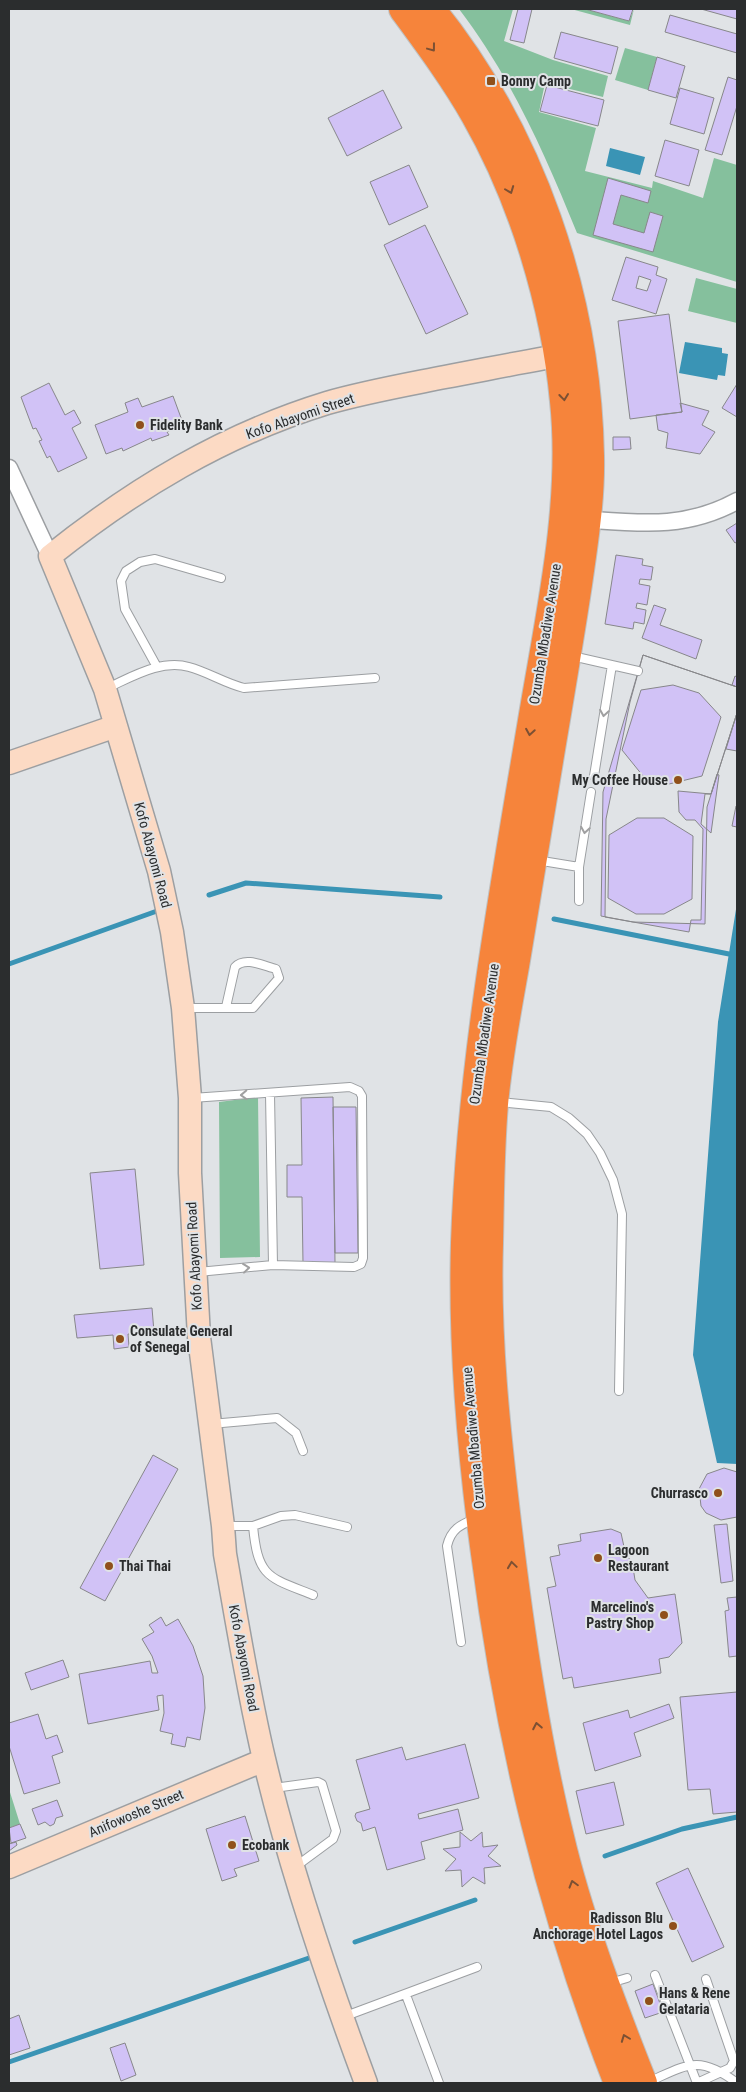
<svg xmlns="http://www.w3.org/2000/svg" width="746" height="2092" viewBox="0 0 746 2092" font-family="'Roboto Condensed',sans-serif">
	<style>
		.green { fill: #85c09d }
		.water { fill: #3a94b5 }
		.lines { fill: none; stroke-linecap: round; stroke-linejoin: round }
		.stream { stroke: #3a94b5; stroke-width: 5 }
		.building { fill: #d1c2f6; stroke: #87878a; fill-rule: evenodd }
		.lane-casing { stroke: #9c9fa2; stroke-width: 10 }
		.street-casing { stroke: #9c9fa2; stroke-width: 19 }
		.secondary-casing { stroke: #9c9fa2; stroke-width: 25 }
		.highway-casing { stroke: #bfc0c0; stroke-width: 30 }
		.lane { stroke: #fff; stroke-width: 8 }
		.street { stroke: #fff; stroke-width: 16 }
		.secondary { stroke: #fcdac4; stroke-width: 22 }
		.highway { stroke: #f6843b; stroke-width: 28 }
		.oneway { stroke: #7c5033 }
		.oneway2 { stroke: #a0a0a1 }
		.poi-dot { fill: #90501a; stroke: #e0e3e6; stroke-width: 2 }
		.labels { text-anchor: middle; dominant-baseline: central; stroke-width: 4; stroke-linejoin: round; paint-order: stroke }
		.poi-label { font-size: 14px; font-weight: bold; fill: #2b2d2e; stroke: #e0e3e6; text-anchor: start }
		.street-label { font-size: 14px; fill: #2b2d2e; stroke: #e0e3e6 }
	</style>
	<rect width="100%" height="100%" fill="#e0e3e6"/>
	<path class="green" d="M459 9H513L504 41 553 60 608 76 603 97 545 83 539 112 596 128 585 171 652 188 653 181 703 198 714 158 737 165V282L577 233C545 154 511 77 459 9Z
		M571 9H585L629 21 634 9 630 25Z
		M625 48 657 57 648 90 615 80Z
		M696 278 737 289V323L688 311Z
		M258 1097 260 1257 220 1258 219 1102Z
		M9 1789 20 1824 9 1828Z"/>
	<path class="water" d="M610 148 645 157 640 175 606 166Z
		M685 342 722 348V353L728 354 725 376 718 375 717 380 679 373Z
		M737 903V1464L717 1463 693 1355 718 1022Z"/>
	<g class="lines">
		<path class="stream" d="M209 895 246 883 440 897
			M554 919 729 954
			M9 964 157 911
			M605 1856 682 1829 737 1817
			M355 1942 475 1900
			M9 2062 309 1958"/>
	</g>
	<path class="building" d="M518 9H532L524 43 510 40Z
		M585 9H633L629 21Z
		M701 9H737V19Z
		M670 15 737 34V53L665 32Z
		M561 32 618 47 611 74 554 58Z
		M657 57 685 66 676 98 648 90Z
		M728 77 737 80V106L722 155 705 150Z
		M547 85 604 100 598 126 540 111Z
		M680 88 714 98 704 134 670 124Z
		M383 90 402 128 347 156 328 118Z
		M665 140 699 150 689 186 655 176Z
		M409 165 428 207 389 225 370 182Z
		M608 178 651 191 648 203 621 195 613 224 644 233 650 212 663 216 653 252 593 235Z
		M425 225 468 314 426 334 384 245Z
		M626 257 658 267 656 275 667 279 656 314 612 300ZM639 276 651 280 647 291 636 288Z
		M669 314 682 412 630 419 618 321Z
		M49 383 65 415 74 410 81 423 72 428 87 458 58 472 50 456 47 458 39 441 42 440 36 428 33 429 21 397Z
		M737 384V417L722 408Z
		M173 396 184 426 167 432 169 435 152 441 151 438 123 451 122 448 106 454 95 425 128 412 125 403 138 398 142 407Z
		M680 403 709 411 702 425 715 432 700 454 666 448 668 433 658 430 656 415 682 412Z
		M613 437H630L631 449 613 450Z
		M737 523V542L735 543 726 530Z
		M616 555 643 559 642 565 653 567 651 580 640 579 639 584 650 586 647 605 637 603 636 608 646 610 644 624 634 622 633 629 605 624Z
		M654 605 666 609 660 625 702 640 696 659 642 638Z
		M643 655 737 687V713L707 807 705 924 633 922 601 916 603 792Z
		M643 655 737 687V713L711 794 678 791 679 812 686 820H695L703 829 701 920H691L689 932 605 917 606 819 630 702Z
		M735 676 737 677V687L732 685Z
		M673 685 699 693 721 717 702 776 669 784 643 776 622 750 641 690Z
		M737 713V751L726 749Z
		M717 774 719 775 711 833 701 824 705 794H711Z
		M736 806H737V827L732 826Z
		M637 818H664L693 836 692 899 664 914H636L608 898 609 835Z
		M333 1097 335 1263H303L302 1197H287V1165H302L301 1098Z
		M333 1107H356L358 1253H335Z
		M135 1169 144 1265 100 1269 90 1173Z
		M152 1308 154 1332 128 1334 129 1347 114 1349 113 1335 77 1338 74 1315Z
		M153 1455 178 1469 105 1601 80 1588Z
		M724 1468 737 1472V1517L721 1520 706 1513 701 1506 699 1489 707 1474Z
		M727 1524 733 1581 721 1583 714 1525Z
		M611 1529 621 1533 626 1556 632 1561 635 1580 648 1598 675 1594 682 1643 669 1657 659 1659 661 1673 574 1688 572 1677 563 1679 547 1588 556 1586 550 1557 560 1555 558 1545 581 1541 580 1534Z
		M737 1597V1656L729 1657 725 1611 729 1610 727 1598Z
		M161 1617 166 1626 178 1619 193 1646 203 1676 205 1708 200 1740 187 1737 185 1747 171 1744 173 1734 160 1731 164 1713 163 1695 157 1696 159 1710 88 1724 79 1674 150 1661 152 1673H158L152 1656 142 1639 154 1632 149 1625Z
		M63 1660 69 1677 31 1690 25 1673Z
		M737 1692V1812L713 1814 710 1789 688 1790 680 1697Z
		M669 1704 674 1718 634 1733 641 1756 595 1771 583 1723 628 1710 630 1718Z
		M38 1714 46 1739 57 1735 63 1752 52 1756 60 1783 24 1794 9 1746V1723Z
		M465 1744 479 1798 418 1814 419 1819 458 1809 463 1830 421 1842 425 1859 387 1870 375 1827 363 1831 361 1823 357 1821 355 1816 356 1813 370 1809 356 1760 402 1747 406 1760Z
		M614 1782 624 1825 586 1834 576 1791Z
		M57 1800 63 1816 56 1818 54 1824 50 1826 45 1822 38 1825 32 1809Z
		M245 1816 259 1861 234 1869 237 1876 222 1881 206 1829Z
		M20 1824 26 1838 11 1843 9 1828Z
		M460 1832 471 1841 482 1832 483 1847 498 1845 488 1856 501 1866 484 1868 485 1884 473 1877 462 1887 461 1870 445 1871 456 1859 443 1849 460 1847Z
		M16 1842 17 1845 9 1851V1844Z
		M688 1868 724 1947 692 1962 656 1883Z
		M653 1984 663 2012 645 2018 635 1991Z
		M19 2015 30 2048 9 2055V2019Z
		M125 2043 136 2075 121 2081 110 2048Z"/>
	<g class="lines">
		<defs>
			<path id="lane" d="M572 656 638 671
				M157 667 125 609 121 581 126 571 140 562 155 559 221 578
				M107 688C132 677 161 659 189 667 208 672 224 683 244 688L375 678
				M594 776 612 665
				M536 860 579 867
				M579 901V867L591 792
				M185 1008H253L279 978 276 969C264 966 245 956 235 967L226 1007
				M270 1094 273 1265
				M192 1098 350 1087 359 1091 362 1096 363 1258 361 1264 354 1267 273 1265 198 1272
				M499 1102 551 1107 569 1118 587 1134 600 1153 613 1180 622 1214 619 1391
				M211 1424 277 1418 296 1433 303 1451
				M225 1526H253L281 1516 295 1515 347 1527
				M253 1526C258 1578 268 1577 313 1595
				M461 1642 447 1546C451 1529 460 1525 476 1518
				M274 1788 318 1782 322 1784 336 1831 333 1839 295 1867
				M655 1975 697 2083
				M610 1983 627 1978
				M406 1995 439 2083
				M343 2017 477 1967
				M648 2082C687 2065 698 2054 737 2083
				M697 2083 730 2068 734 2061 706 1979"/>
			<path id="street" d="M9 468 50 556
				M580 519C638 523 684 530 737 501"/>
			<path id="secondary" d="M9 763 116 726
				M9 1867 264 1760
				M366 2083C327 1978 290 1869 264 1759 248 1691 237 1622 225 1554L223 1526 199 1337 190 1173V1098L183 1008 172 932 159 871 105 689 50 556C134 489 223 435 327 403 365 392 405 385 445 377 488 369 532 360 575 353"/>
			<path id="highway" d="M403 9C428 43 454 78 475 115 523 199 555 305 564 401 575 505 549 618 532 721 503 894 471 1067 465 1243 462 1347 471 1450 485 1553 509 1738 550 1909 618 2083
				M431 9C532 134 587 296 590 456 591 499 584 542 578 584 570 637 561 690 552 743 540 817 527 892 515 966 507 1011 498 1058 494 1104 490 1150 490 1197 489 1243 486 1337 496 1429 507 1522 520 1632 536 1742 563 1850 583 1929 613 2007 643 2083"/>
		</defs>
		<use href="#lane" class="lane-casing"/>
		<use href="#street" class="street-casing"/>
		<use href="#secondary" class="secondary-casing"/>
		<use href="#highway" class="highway-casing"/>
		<use href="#lane" class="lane"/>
		<use href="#street" class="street"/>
		<use href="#secondary" class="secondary"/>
		<use href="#highway" class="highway"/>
	</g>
	<defs><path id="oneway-chevron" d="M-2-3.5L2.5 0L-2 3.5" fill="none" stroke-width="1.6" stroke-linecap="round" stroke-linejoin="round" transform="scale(1.25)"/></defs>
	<g class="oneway">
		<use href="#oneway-chevron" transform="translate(432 48) rotate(53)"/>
		<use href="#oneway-chevron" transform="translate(510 190) rotate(69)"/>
		<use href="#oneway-chevron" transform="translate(564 397) rotate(83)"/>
		<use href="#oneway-chevron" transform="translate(530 732) rotate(99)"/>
		<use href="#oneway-chevron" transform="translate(512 1565) rotate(-98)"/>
		<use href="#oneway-chevron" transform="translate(537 1726) rotate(-101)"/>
		<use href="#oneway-chevron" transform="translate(573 1884) rotate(-106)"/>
		<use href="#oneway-chevron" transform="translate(625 2038) rotate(-111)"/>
	</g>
	<g class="oneway2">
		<use href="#oneway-chevron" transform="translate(604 713) rotate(99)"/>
		<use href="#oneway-chevron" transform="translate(585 830) rotate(99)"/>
		<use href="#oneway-chevron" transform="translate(244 1095) rotate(178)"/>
		<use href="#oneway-chevron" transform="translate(246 1268) rotate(-6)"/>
	</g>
	<g class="poi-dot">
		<rect x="486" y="76" width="10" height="10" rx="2.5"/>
		<circle cx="140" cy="425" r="5"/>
		<circle cx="678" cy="780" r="5"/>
		<circle cx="120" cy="1339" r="5"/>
		<circle cx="718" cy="1493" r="5"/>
		<circle cx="598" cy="1558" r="5"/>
		<circle cx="109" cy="1566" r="5"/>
		<circle cx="664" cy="1615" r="5"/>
		<circle cx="232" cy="1845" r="5"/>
		<circle cx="673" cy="1926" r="5"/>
		<circle cx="649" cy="2001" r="5"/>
	</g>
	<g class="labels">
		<g class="poi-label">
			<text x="501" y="81">Bonny Camp</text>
			<text x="150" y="425">Fidelity Bank</text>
			<text x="668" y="780" text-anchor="end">My Coffee House</text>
			<text x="130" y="1331">Consulate General<tspan x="130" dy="16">of Senegal</tspan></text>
			<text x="708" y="1493" text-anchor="end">Churrasco</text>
			<text x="608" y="1550">Lagoon<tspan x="608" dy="16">Restaurant</tspan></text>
			<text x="119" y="1566">Thai Thai</text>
			<text x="654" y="1607" text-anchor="end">Marcelino's<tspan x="654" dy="16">Pastry Shop</tspan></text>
			<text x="242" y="1845">Ecobank</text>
			<text x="663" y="1918" text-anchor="end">Radisson Blu<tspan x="663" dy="16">Anchorage Hotel Lagos</tspan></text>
			<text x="659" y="1993">Hans &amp; Rene<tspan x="659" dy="16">Gelataria</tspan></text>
		</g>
		<g class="street-label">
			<text transform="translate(300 416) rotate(-19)">Kofo Abayomi Street</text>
			<text transform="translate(545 634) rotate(-81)">Ozumba Mbadiwe Avenue</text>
			<text transform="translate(153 855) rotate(75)">Kofo Abayomi Road</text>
			<text transform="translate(484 1034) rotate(-82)">Ozumba Mbadiwe Avenue</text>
			<text transform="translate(194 1256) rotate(-93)">Kofo Abayomi Road</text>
			<text transform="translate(473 1438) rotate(-95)">Ozumba Mbadiwe Avenue</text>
			<text transform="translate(244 1658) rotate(79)">Kofo Abayomi Road</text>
			<text transform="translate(136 1813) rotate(-23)">Anifowoshe Street</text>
		</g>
	</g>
	<rect width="746" height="2092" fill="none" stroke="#2b2d2e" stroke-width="20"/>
</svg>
